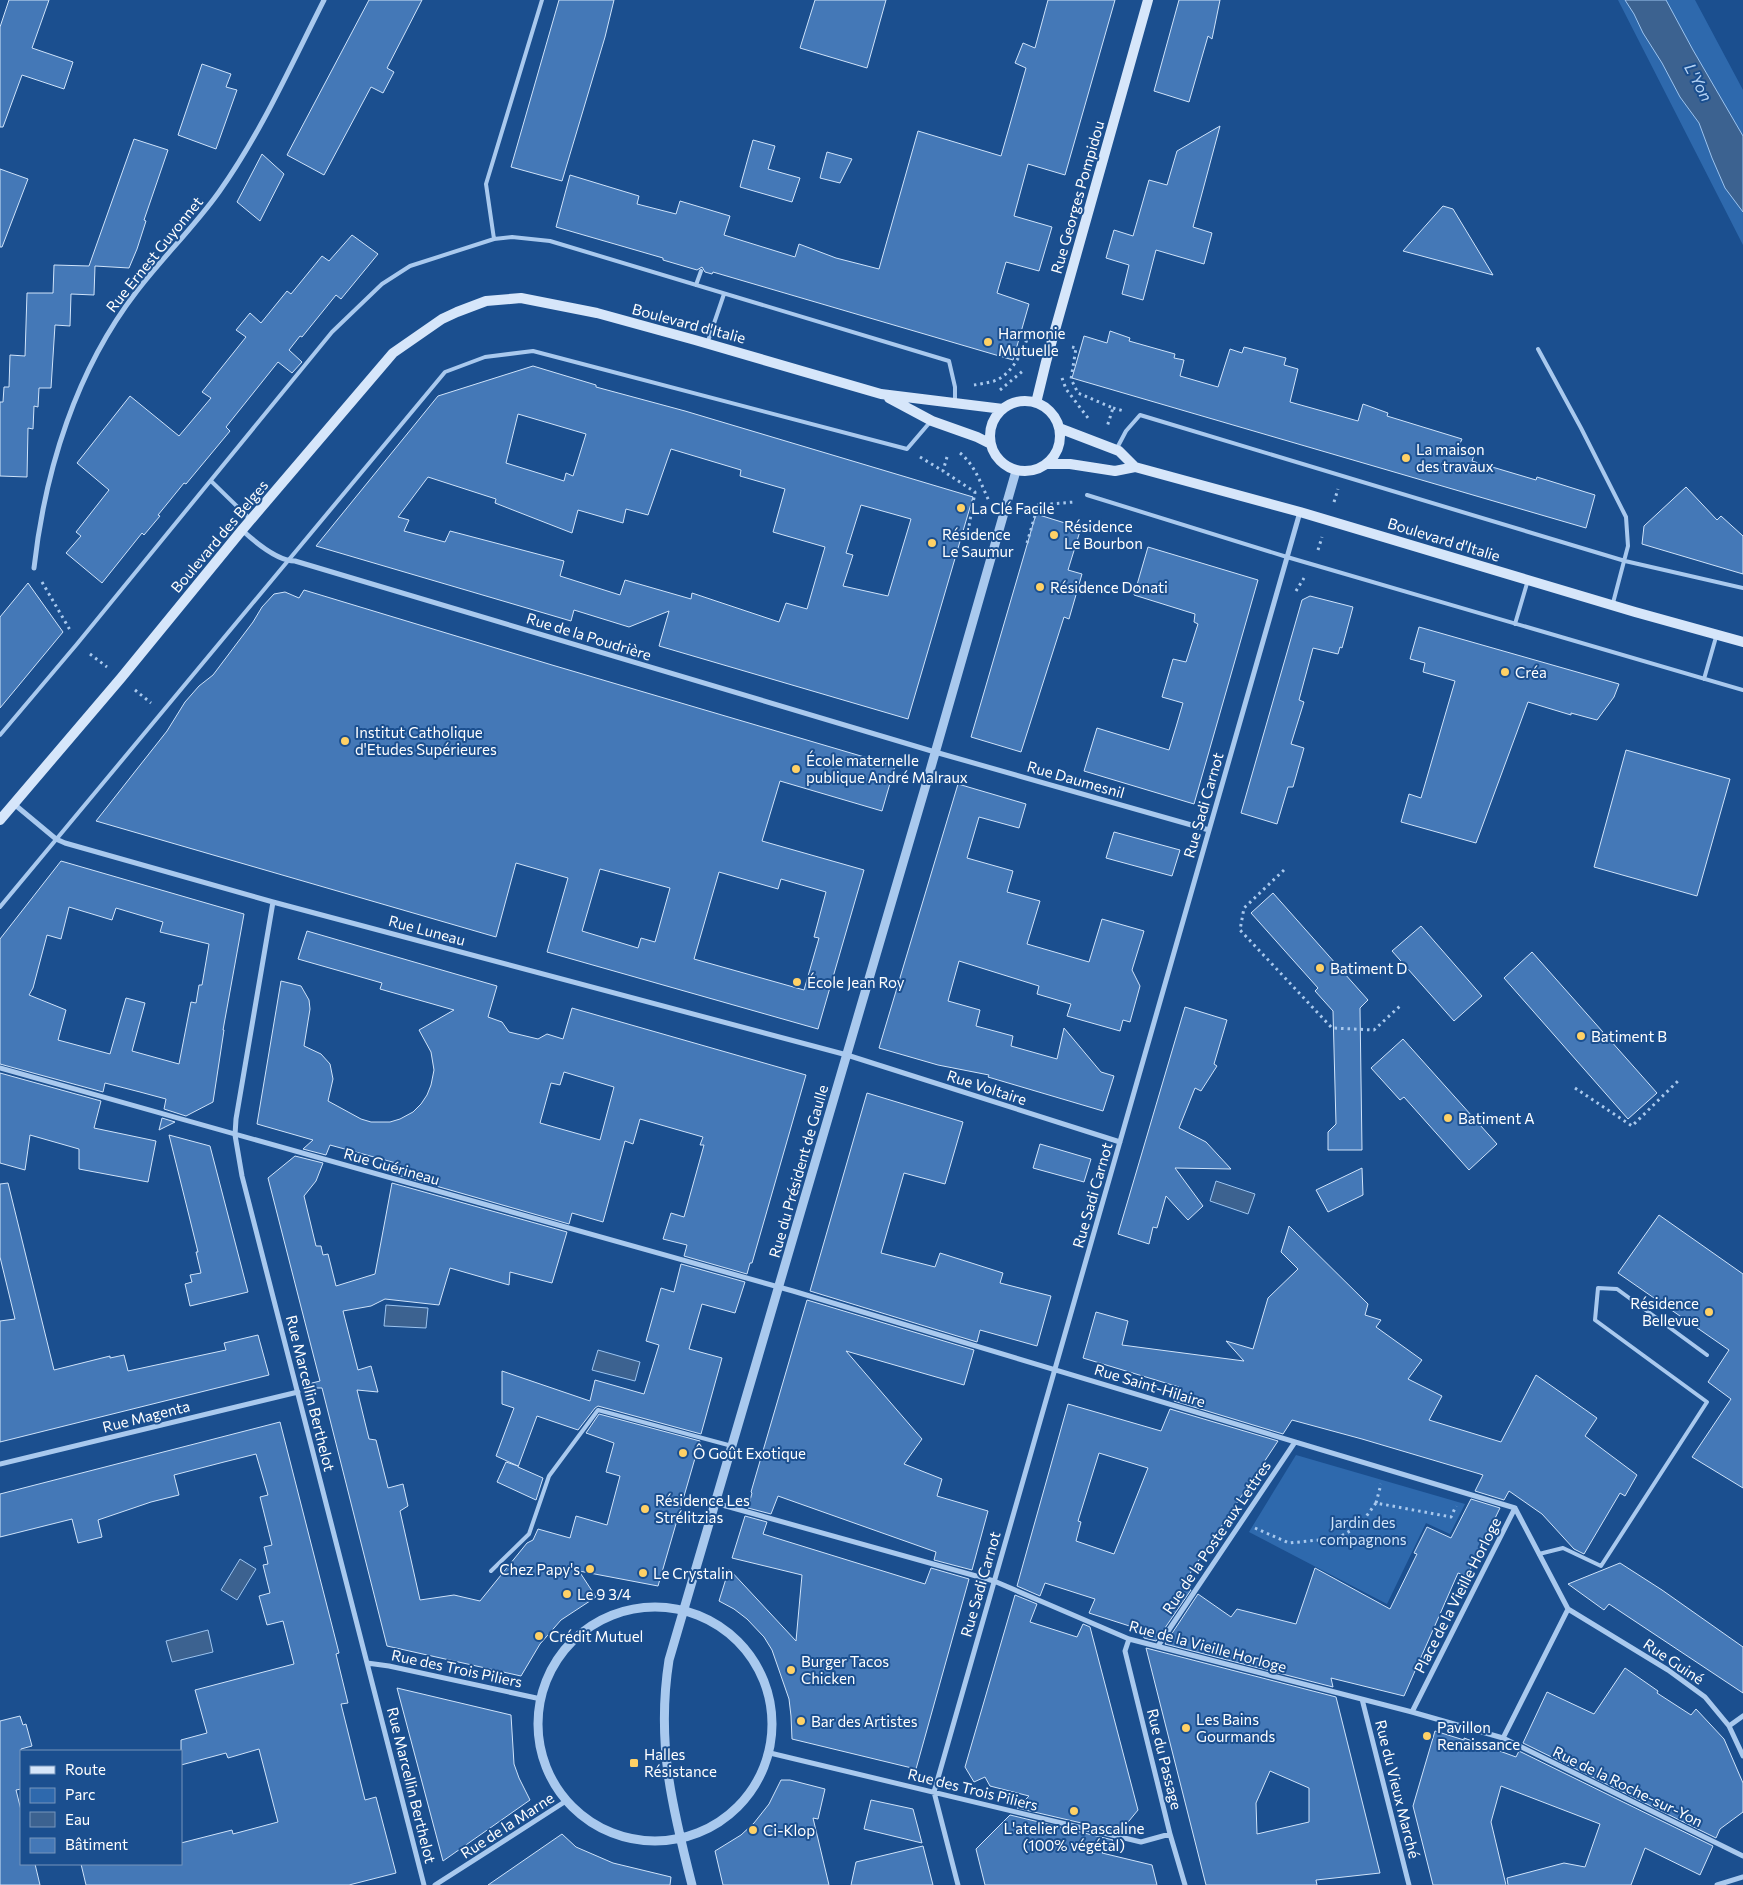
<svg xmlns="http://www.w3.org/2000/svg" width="1743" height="1885" viewBox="0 0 1743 1885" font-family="Commissioner,sans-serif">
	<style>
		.green { fill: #2e69ad }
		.water { fill: #3c6290; stroke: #9cc4f0 }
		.building { fill: #4478b7; stroke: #cfe3fa; fill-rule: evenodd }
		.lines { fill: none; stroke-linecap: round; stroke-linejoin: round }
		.path { stroke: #a9c9ee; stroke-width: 3; stroke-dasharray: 2.5 4; stroke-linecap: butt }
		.service { stroke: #a9c9ee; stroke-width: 4 }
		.minor { stroke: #a9c9ee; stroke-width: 5 }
		.tertiary { stroke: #a9c9ee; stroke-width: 9 }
		.secondary { stroke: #d6e6fa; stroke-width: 10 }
		.poi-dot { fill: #ffd166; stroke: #1b4f8f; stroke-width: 2 }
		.labels { text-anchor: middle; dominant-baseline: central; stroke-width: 4; stroke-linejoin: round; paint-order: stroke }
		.street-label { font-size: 15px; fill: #fff; stroke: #1b4f8f }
		.poi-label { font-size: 15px; fill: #fff; stroke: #1b4f8f; text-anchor: start }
		.park-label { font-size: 15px; fill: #cfe3fa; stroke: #1b4f8f }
		.water-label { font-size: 16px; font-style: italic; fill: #b5d3f5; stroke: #1b4f8f }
	</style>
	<rect width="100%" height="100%" fill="#1b4f8f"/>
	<path class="green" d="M1618 0H1695L1743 90V245Z
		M1296 1455 1458 1502 1465 1504 1450 1534 1426 1523 1387 1604 1249 1532Z"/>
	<path class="water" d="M1625 0H1666L1693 50 1743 136V212L1725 188 1712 158 1699 123 1680 97 1662 63 1643 33 1634 14Z
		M1216 1181 1255 1194 1248 1214 1210 1201Z
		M386 1305 428 1308 426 1328 384 1326Z
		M598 1350 640 1362 635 1381 592 1370Z
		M240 1559 256 1569 237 1600 221 1590Z
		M208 1630 213 1652 172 1662 166 1641Z"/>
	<path class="building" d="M9 0H49L32 48 73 62 64 89 22 75 3 127H0V27Z
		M369 0H422L387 68 394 72 383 93 371 87 324 175 287 155Z
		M559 0H614L605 37 562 181 511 167Z
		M815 0H886L867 68 800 48Z
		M1048 0H1115L1065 175 1028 164 1014 216 1052 227 1039 271 1006 262 997 293 1029 304 1013 360 713 272 712 274 705 272 702 267 697 270 663 260V258L556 227 570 175 639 196 637 204 676 214 680 201 730 216 724 235 795 257 799 244 836 258 879 269 918 131 1001 156 1026 68 1015 63 1023 43 1035 48Z
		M1179 0H1220L1212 39 1208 36 1189 102 1154 91Z
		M202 64 231 74 226 87 237 90 216 149 178 135Z
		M1220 126 1193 227 1212 233 1204 264 1156 250 1143 300 1122 294 1129 265 1106 258 1114 230 1133 236 1149 180 1167 185 1177 151Z
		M134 139 168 150 144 220 146 221 137 249 129 268 95 266 94 295 71 294 70 326 55 325 51 388H39L38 407 34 406 33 429 28 428 27 477 0 476V402H3L4 387H9L10 355 25 356 27 293H53L54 265 89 266Z
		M753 140 775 146 768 169 800 178 792 202 740 187Z
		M827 152 852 159 840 183 820 178Z
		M262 154 284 174 260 221 237 202Z
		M0 169 28 179 2 247H0Z
		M1443 206 1453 209 1493 275 1403 251Z
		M352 235 378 254 341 299 336 295 302 337 300 336 289 350 302 362 292 373 278 362 226 427 230 431 186 484 184 483 158 515 160 516 144 535 142 533 102 583 66 553 81 536 76 532 109 490 77 463 130 396 179 436 211 398 202 392 246 337 236 330 250 313 261 323 287 291 291 294 322 256 329 261Z
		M1110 331 1130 338 1129 341 1175 354 1174 358 1184 360 1180 376 1218 387 1230 349 1242 353 1244 347 1286 358 1284 365 1298 369 1290 402 1358 421 1363 404 1388 413 1387 416 1462 439 1458 448 1475 452 1472 461 1536 480 1537 477 1595 495 1586 528 1072 378 1084 336 1107 343Z
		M533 366 596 385V387L685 411 973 497 908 719 659 646 669 611 629 627 574 610 571 621 316 546 438 396ZM518 414 586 434 573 476 566 473 564 481 506 463ZM671 449 741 470 740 476 785 489 773 532 825 547 807 609 786 603 779 622 692 593 691 599 625 580 620 595 560 576 564 561 450 531 445 542 404 531 409 520 398 517 428 477 496 499 495 503 572 533 578 510 623 523 626 509 648 515ZM861 505 911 519 888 596 843 586 853 555 846 553Z
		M1686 487 1717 520 1721 516 1743 536V574L1642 544 1644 526Z
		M1036 514 1081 528 1068 570 1082 574 1069 619 1064 617 1021 752 971 737Z
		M1148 547 1258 580 1194 804 1084 771 1097 728 1169 750 1176 727 1183 703 1162 697 1173 659 1186 662 1198 624 1194 622 1195 614 1134 595Z
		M28 583 63 632 0 708V617Z
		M304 590 552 665 895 766 882 811 780 781 762 841 864 870 818 1029 547 952 568 878 516 863 496 937 96 821 167 731 185 702 199 686 213 675 253 622 262 607 274 594 285 592 299 598ZM600 869 670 888 655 942 641 938 638 948 582 931ZM719 872 778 889 781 879 826 892 814 937 819 938 804 990 694 959Z
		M1310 596 1353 607 1342 648 1340 647 1338 654 1313 648 1299 700 1304 702 1291 744 1304 748 1293 787H1288L1277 824 1241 813 1302 600Z
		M1419 627 1619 684 1614 697 1597 720 1571 713V715L1528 702 1476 843 1401 822 1409 794 1421 798 1455 681 1423 672 1425 663 1410 659Z
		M1626 750 1730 779 1697 896 1594 867Z
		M958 784 1026 804 1019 828 979 817 967 858 1013 871 1007 892 1040 901 1027 944 1089 962 1102 919 1144 931 1132 970 1140 986 1130 1022 1123 1020 1120 1031 1067 1016 1071 1004 1037 994 1039 986 959 961 948 1001 980 1010 976 1026 1013 1036 1011 1046 1057 1059 1064 1028 1101 1072 1114 1076 1103 1111 988 1077 989 1075 938 1065 879 1048Z
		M1114 832 1180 850 1172 876 1106 858Z
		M61 861 244 914 223 1030H224L213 1102 186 1116 164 1109 166 1099 140 1092 105 1083 103 1092 0 1064V939ZM69 907 112 920 116 908 163 922 160 932 209 944 202 985H199L196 1003 191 1002 179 1064 132 1051 145 1003 126 998 110 1054 58 1040 66 1010 29 995 33 988 47 935 61 939Z
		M1273 893 1368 1000 1360 1008 1362 1150H1328V1132L1336 1124 1333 1011 1315 991 1318 988 1251 913Z
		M1421 926 1482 996 1454 1021 1392 951Z
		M307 931 497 986 488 1017 502 1022 509 1032 538 1039 547 1034 563 1039 572 1008 806 1075 752 1263H750L747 1274 684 1256 687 1245 663 1239 671 1213 684 1217 704 1145H700L703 1137 640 1119 633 1144 625 1141 603 1222 572 1213 569 1224 394 1174 396 1163 330 1145 326 1155 303 1149 313 1140 257 1124 281 981 301 986 309 1000 310 1009 304 1046 321 1054 330 1064 333 1079 328 1101 361 1119 371 1122H390L400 1119 413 1112 421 1104 427 1095 431 1085 434 1070 431 1052 419 1030 454 1010 380 989 382 983 298 959ZM564 1072 614 1087 600 1140 540 1123 551 1083 560 1085Z
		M1532 952 1657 1093 1628 1119 1504 978Z
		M1185 1007 1227 1020 1214 1064 1217 1066 1201 1091 1195 1088 1179 1128 1206 1142 1231 1169 1175 1168 1203 1206 1188 1220 1166 1196 1157 1228 1153 1227 1149 1244 1118 1234Z
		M1403 1039 1497 1144 1469 1170 1404 1097 1400 1100 1371 1068Z
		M0 1073 101 1101 94 1128 156 1141 148 1182 79 1169V1149L30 1135 25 1170 0 1163Z
		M867 1093 963 1122 945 1184 904 1173 881 1253 935 1267 940 1253 1003 1273 1000 1283 1051 1296 1037 1346 980 1330 977 1342 810 1291Z
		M162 1118 175 1122 159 1130Z
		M169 1135 210 1146 248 1292 190 1306 185 1284 192 1282 190 1275 201 1273 196 1252H198Z
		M1040 1144 1091 1159 1084 1182 1033 1168Z
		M295 1156 323 1163 316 1181 304 1196 316 1246H321L323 1255 328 1254 336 1286 375 1274 392 1183 567 1232 552 1283 510 1272 509 1285 450 1268 439 1305 385 1299 371 1306 343 1311 358 1370 371 1366 378 1392 357 1390 369 1439 376 1440 388 1488 403 1484 408 1506 400 1511 420 1600 454 1595 480 1601 527 1543 533 1540 538 1529 570 1538 576 1516 607 1525 620 1476 606 1472 614 1443 586 1433 599 1414 700 1441 658 1586 579 1571 596 1597 561 1620 540 1644 521 1676 387 1646 322 1388H309L308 1384 320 1381 268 1178Z
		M1362 1168 1363 1195 1328 1212 1316 1190Z
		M8 1183 54 1370 110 1356V1358L124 1355 128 1371 226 1350 224 1343 258 1335 269 1375 0 1442V1321L15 1319 0 1257V1184Z
		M1659 1215 1743 1274V1488L1692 1457 1731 1399 1708 1382 1729 1350 1618 1273Z
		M1289 1226 1368 1304 1365 1315 1381 1320 1376 1327 1422 1360 1408 1379 1442 1396 1429 1420 1501 1442 1536 1375 1597 1418 1585 1436 1637 1475 1625 1496 1620 1493 1584 1554 1574 1549 1542 1514 1509 1491 1504 1500 1475 1491 1483 1475 1480 1474 1362 1439 1292 1420 1283 1434 1174 1401 1179 1387 1083 1358 1096 1312 1128 1321 1122 1345 1244 1361 1226 1341 1253 1349 1268 1298 1298 1269 1281 1252Z
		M681 1264 745 1282 735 1313 702 1304 689 1349 722 1358 701 1434 598 1406 595 1408 578 1430 537 1416 518 1467 543 1478 536 1500 497 1482 506 1462 518 1466 496 1456 514 1408 502 1404V1371L590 1401 595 1380 644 1394 659 1345 646 1341 661 1288 674 1292Z
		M807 1300 974 1350 964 1385 846 1351 922 1439 904 1464 942 1479 937 1496 988 1511 972 1570 934 1560 936 1552 778 1496 771 1514 748 1508 752 1493 751 1492Z
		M1068 1404 1161 1431 1170 1409 1278 1441 1183 1584 1191 1590 1156 1641 1144 1638 1142 1630 1089 1613 1095 1599 1045 1583 1040 1596 1017 1586ZM1099 1453 1148 1468 1114 1554 1076 1541 1081 1522 1078 1521Z
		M280 1422 339 1653 336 1654 348 1703 341 1704 365 1800 376 1797 396 1873 349 1885H86L81 1864H181V1843L232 1830 233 1834 278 1822 259 1749 228 1758 226 1753 181 1765V1740L207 1733 195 1690 294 1664 283 1621 267 1625 259 1596 270 1593 263 1565 268 1564 264 1547 272 1545 260 1497 268 1495 256 1454 224 1462 174 1475 179 1495 151 1502 98 1520 102 1537 78 1543 72 1519 0 1537V1494Z
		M1471 1499 1500 1508 1467 1576 1458 1573 1404 1696 1331 1678 1333 1687 1165 1644 1198 1594 1231 1617 1237 1609 1296 1624 1315 1568 1390 1609 1417 1554 1414 1553 1427 1527 1451 1538Z
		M745 1516 767 1522 763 1534 925 1584 931 1568 969 1579 916 1769 792 1739 791 1716 789 1699 772 1650 764 1637 747 1619 734 1609 719 1601 729 1569 796 1641 802 1575 732 1558Z
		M1620 1563 1662 1590 1743 1647V1693L1609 1604 1604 1610 1568 1584Z
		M1015 1595 1037 1604 1030 1622 1077 1637 1083 1624 1090 1627 1138 1810 1120 1832 1017 1808 1029 1796 990 1786 985 1777 974 1782 965 1767Z
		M1146 1648 1336 1697 1380 1873 1316 1880 1317 1885H1206ZM1270 1771 1309 1788V1822L1257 1834 1256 1803Z
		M1625 1668 1658 1691 1657 1693 1691 1715 1696 1709 1724 1739 1743 1783V1812L1720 1829 1716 1838 1523 1743 1547 1692 1594 1714Z
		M397 1688 511 1715 514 1764 519 1778 530 1800 443 1861Z
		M20 1716 23 1725 26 1724 32 1746 21 1749V1789L16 1790 21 1810V1864H35L40 1885H0V1721Z
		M1435 1731 1464 1740V1738L1516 1757 1519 1751 1713 1846 1700 1875 1645 1848 1631 1885H1508L1507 1878 1564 1863 1585 1867 1600 1824 1501 1786 1491 1822 1506 1885H1433L1413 1806Z
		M781 1780H790L825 1789 818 1819 813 1818 829 1885H723L715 1851 741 1835 754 1823 769 1804Z
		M871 1800 913 1809 922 1843 864 1829Z
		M1010 1815 1113 1840 1102 1853 1152 1865 1157 1885H985L976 1849Z
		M562 1834 576 1847 613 1863 671 1877 670 1885H488Z
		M923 1846 933 1885H851L856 1862Z"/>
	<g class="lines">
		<path class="path" d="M1072 347 1076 348 1071 379 1078 393 1113 408 1107 427
			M1062 378 1066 389 1088 418
			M974 385C980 384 987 383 994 381 1012 375 1023 351 1029 334L1033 335
			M1000 390 1024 370
			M1113 408 1124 411
			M960 453C975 465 981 484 989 501
			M920 457 943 471
			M947 457 943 471 975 492 969 526
			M1334 502 1338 489
			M1027 543 1038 505 1074 502
			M1318 550 1322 537
			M42 582 70 630
			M1296 591 1304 578
			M90 654 107 667
			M135 690 151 703
			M1284 870 1244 908 1240 930 1332 1028 1374 1030 1400 1006
			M1575 1088 1632 1126 1679 1080
			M1376 1503 1381 1484
			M1255 1528 1289 1543 1338 1538 1360 1525 1376 1503 1451 1517 1456 1506"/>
		<path class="service" d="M494 239 486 184 542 0
			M696 285 701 271
			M708 341 724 294
			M1538 349 1581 428 1626 517 1628 546 1613 603
			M1116 450 1126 431 1140 415 1625 561 1743 588
			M211 481 249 518
			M1087 495 1287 557 1743 690
			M1515 624 1528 580
			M1704 679 1716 637
			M0 735 77 644 332 332 382 284 410 266 494 239 512 237 550 241 949 361 955 387V402
			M0 907 445 372 485 357 533 351 907 449 931 421
			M1539 1554 1563 1548 1601 1566 1707 1402 1595 1320 1598 1288 1617 1289 1707 1355
			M491 1571 529 1534 549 1476 598 1410 732 1446"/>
		<path class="minor" d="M242 530C255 542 278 561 295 561L935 752 1209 830
			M34 568C45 470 76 370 137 291 163 257 194 227 219 192 261 133 291 65 324 0
			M14 804 56 839 65 843 273 902 847 1055 1120 1142
			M273 902 236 1119 235 1135 242 1176 424 1885
			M0 1068 793 1291 1515 1508
			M0 1464 298 1392
			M715 1503 994 1581 1129 1639 1412 1712 1503 1738 1568 1609
			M1568 1609 1668 1670 1705 1697 1729 1726 1743 1756
			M1129 1639 1125 1651 1170 1834 1185 1885
			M1158 1646 1295 1442
			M367 1663 389 1666 541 1699
			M1362 1699 1409 1885
			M1412 1712 1515 1508 1568 1609
			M1729 1726 1743 1716
			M1503 1738 1743 1856
			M770 1753 1141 1842 1170 1834
			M435 1885 566 1801
			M958 1885 934 1792 1300 512
			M1717 1885 1743 1877"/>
		<path class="tertiary" d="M538 1724a117 117 0 1 1 234 0a117 117 0 1 1-234 0Z
			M692 1885C672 1807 656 1742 669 1660L925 788 1016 471"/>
		<path class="secondary" d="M889 398 932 421 977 437 991 444
			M990 436a35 35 0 1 1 70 0a35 35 0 1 1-70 0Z
			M1036 403 1046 362 1148 0
			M1059 428 1119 451 1135 467 1300 512 1635 612 1743 642
			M1046 464H1070L1115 471 1135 467
			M0 820 121 678 242 530 393 353 442 319 457 312 486 301 521 298 597 313 695 340 881 394 1003 409"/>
	</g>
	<g class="poi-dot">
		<circle cx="988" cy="342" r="5"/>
		<circle cx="1406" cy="458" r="5"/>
		<circle cx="961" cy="508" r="5"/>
		<circle cx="1054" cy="535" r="5"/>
		<circle cx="932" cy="543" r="5"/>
		<circle cx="1040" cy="587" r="5"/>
		<circle cx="1505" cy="672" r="5"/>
		<circle cx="345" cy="741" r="5"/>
		<circle cx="796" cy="769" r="5"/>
		<circle cx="1320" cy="968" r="5"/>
		<circle cx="797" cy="982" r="5"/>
		<circle cx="1581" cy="1036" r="5"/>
		<circle cx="1448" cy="1118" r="5"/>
		<circle cx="1709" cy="1312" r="5"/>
		<circle cx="683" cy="1453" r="5"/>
		<circle cx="645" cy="1509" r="5"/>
		<circle cx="590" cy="1569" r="5"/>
		<circle cx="643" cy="1573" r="5"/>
		<circle cx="567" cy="1594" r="5"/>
		<circle cx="539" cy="1636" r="5"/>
		<circle cx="791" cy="1670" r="5"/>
		<circle cx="801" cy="1721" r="5"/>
		<circle cx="1186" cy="1728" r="5"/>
		<circle cx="1427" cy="1736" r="5"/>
		<rect x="629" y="1758" width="10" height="10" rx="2.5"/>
		<circle cx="1074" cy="1811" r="5"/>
		<circle cx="753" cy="1830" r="5"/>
	</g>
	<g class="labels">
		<g class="street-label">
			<text transform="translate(1077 197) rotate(-74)">Rue Georges Pompidou</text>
			<text transform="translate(154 254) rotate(-51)">Rue Ernest Guyonnet</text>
			<text transform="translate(689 323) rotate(15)">Boulevard d'Italie</text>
			<text transform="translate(219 536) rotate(-50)">Boulevard des Belges</text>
			<text transform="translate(1444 539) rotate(17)">Boulevard d'Italie</text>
			<text transform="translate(589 636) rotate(17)">Rue de la Poudrière</text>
			<text transform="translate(1076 779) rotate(16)">Rue Daumesnil</text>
			<text transform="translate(1203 805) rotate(-74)">Rue Sadi Carnot</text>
			<text transform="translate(427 930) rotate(15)">Rue Luneau</text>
			<text transform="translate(987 1087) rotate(18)">Rue Voltaire</text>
			<text transform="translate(392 1166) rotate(16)">Rue Guérineau</text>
			<text transform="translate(798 1171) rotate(-74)">Rue du Président de Gaulle</text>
			<text transform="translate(1092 1195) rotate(-74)">Rue Sadi Carnot</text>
			<text transform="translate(1150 1385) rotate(17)">Rue Saint-Hilaire</text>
			<text transform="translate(311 1393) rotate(76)">Rue Marcellin Berthelot</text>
			<text transform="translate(146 1416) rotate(-14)">Rue Magenta</text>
			<text transform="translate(1216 1537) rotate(-56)">Rue de la Poste aux Lettres</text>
			<text transform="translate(980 1584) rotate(-74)">Rue Sadi Carnot</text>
			<text transform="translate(1457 1595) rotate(-63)">Place de la Vieille Horloge</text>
			<text transform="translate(1208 1646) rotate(15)">Rue de la Vieille Horloge</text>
			<text transform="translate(1674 1661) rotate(34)">Rue Guiné</text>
			<text transform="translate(457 1668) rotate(12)">Rue des Trois Piliers</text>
			<text transform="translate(1165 1759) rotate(76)">Rue du Passage</text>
			<text transform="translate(412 1785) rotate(76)">Rue Marcellin Berthelot</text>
			<text transform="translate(1628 1786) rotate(26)">Rue de la Roche-sur-Yon</text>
			<text transform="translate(973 1789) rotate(14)">Rue des Trois Piliers</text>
			<text transform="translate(1398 1789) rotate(76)">Rue du Vieux Marché</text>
			<text transform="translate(507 1825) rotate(-33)">Rue de la Marne</text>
		</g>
		<g class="poi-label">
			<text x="998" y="333">Harmonie<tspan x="998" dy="17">Mutuelle</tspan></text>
			<text x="1416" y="449">La maison<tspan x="1416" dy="17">des travaux</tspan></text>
			<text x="971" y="508">La Clé Facile</text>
			<text x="1064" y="526">Résidence<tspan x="1064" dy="17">Le Bourbon</tspan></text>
			<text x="942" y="534">Résidence<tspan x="942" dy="17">Le Saumur</tspan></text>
			<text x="1050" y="587">Résidence Donati</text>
			<text x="1515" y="672">Créa</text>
			<text x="355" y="732">Institut Catholique<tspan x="355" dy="17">d'Etudes Supérieures</tspan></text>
			<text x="806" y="760">École maternelle<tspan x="806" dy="17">publique André Malraux</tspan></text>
			<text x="1330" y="968">Batiment D</text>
			<text x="807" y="982">École Jean Roy</text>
			<text x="1591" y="1036">Batiment B</text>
			<text x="1458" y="1118">Batiment A</text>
			<text x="1699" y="1303" text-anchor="end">Résidence<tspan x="1699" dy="17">Bellevue</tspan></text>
			<text x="693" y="1453">Ô Goût Exotique</text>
			<text x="655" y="1500">Résidence Les<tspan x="655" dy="17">Strélitzias</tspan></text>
			<text x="580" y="1569" text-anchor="end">Chez Papy's</text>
			<text x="653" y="1573">Le Crystalin</text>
			<text x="577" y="1594">Le 9 3/4</text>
			<text x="549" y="1636">Crédit Mutuel</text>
			<text x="801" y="1661">Burger Tacos<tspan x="801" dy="17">Chicken</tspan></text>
			<text x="1196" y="1719">Les Bains<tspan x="1196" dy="17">Gourmands</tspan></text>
			<text x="811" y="1721">Bar des Artistes</text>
			<text x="1437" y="1727">Pavillon<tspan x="1437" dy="17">Renaissance</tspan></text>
			<text x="644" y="1754">Halles<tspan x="644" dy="17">Résistance</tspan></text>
			<text x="1074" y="1828" text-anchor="middle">L'atelier de Pascaline<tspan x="1074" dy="17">(100% végétal)</tspan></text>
			<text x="763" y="1830">Ci-Klop</text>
		</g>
		<g class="park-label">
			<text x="1363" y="1522">Jardin des<tspan x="1363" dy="17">compagnons</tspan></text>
		</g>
		<g class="water-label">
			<text transform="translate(1699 82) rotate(62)">L'Yon</text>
		</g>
	</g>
	<rect x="20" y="1750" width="162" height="115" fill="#1b4f8f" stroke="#7695bc"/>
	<rect x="30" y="1766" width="25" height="8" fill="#d6e6fa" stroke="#7695bc"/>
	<text x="65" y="1775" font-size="15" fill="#ffffff">Route</text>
	<rect x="30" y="1788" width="25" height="15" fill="#2e69ad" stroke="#7695bc"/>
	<text x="65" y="1800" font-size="15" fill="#ffffff">Parc</text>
	<rect x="30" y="1812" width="25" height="15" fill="#3c6290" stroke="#7695bc"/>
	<text x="65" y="1825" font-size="15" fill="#ffffff">Eau</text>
	<rect x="30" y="1838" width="25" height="15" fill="#4478b7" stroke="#7695bc"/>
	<text x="65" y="1850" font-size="15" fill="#ffffff">Bâtiment</text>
</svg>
